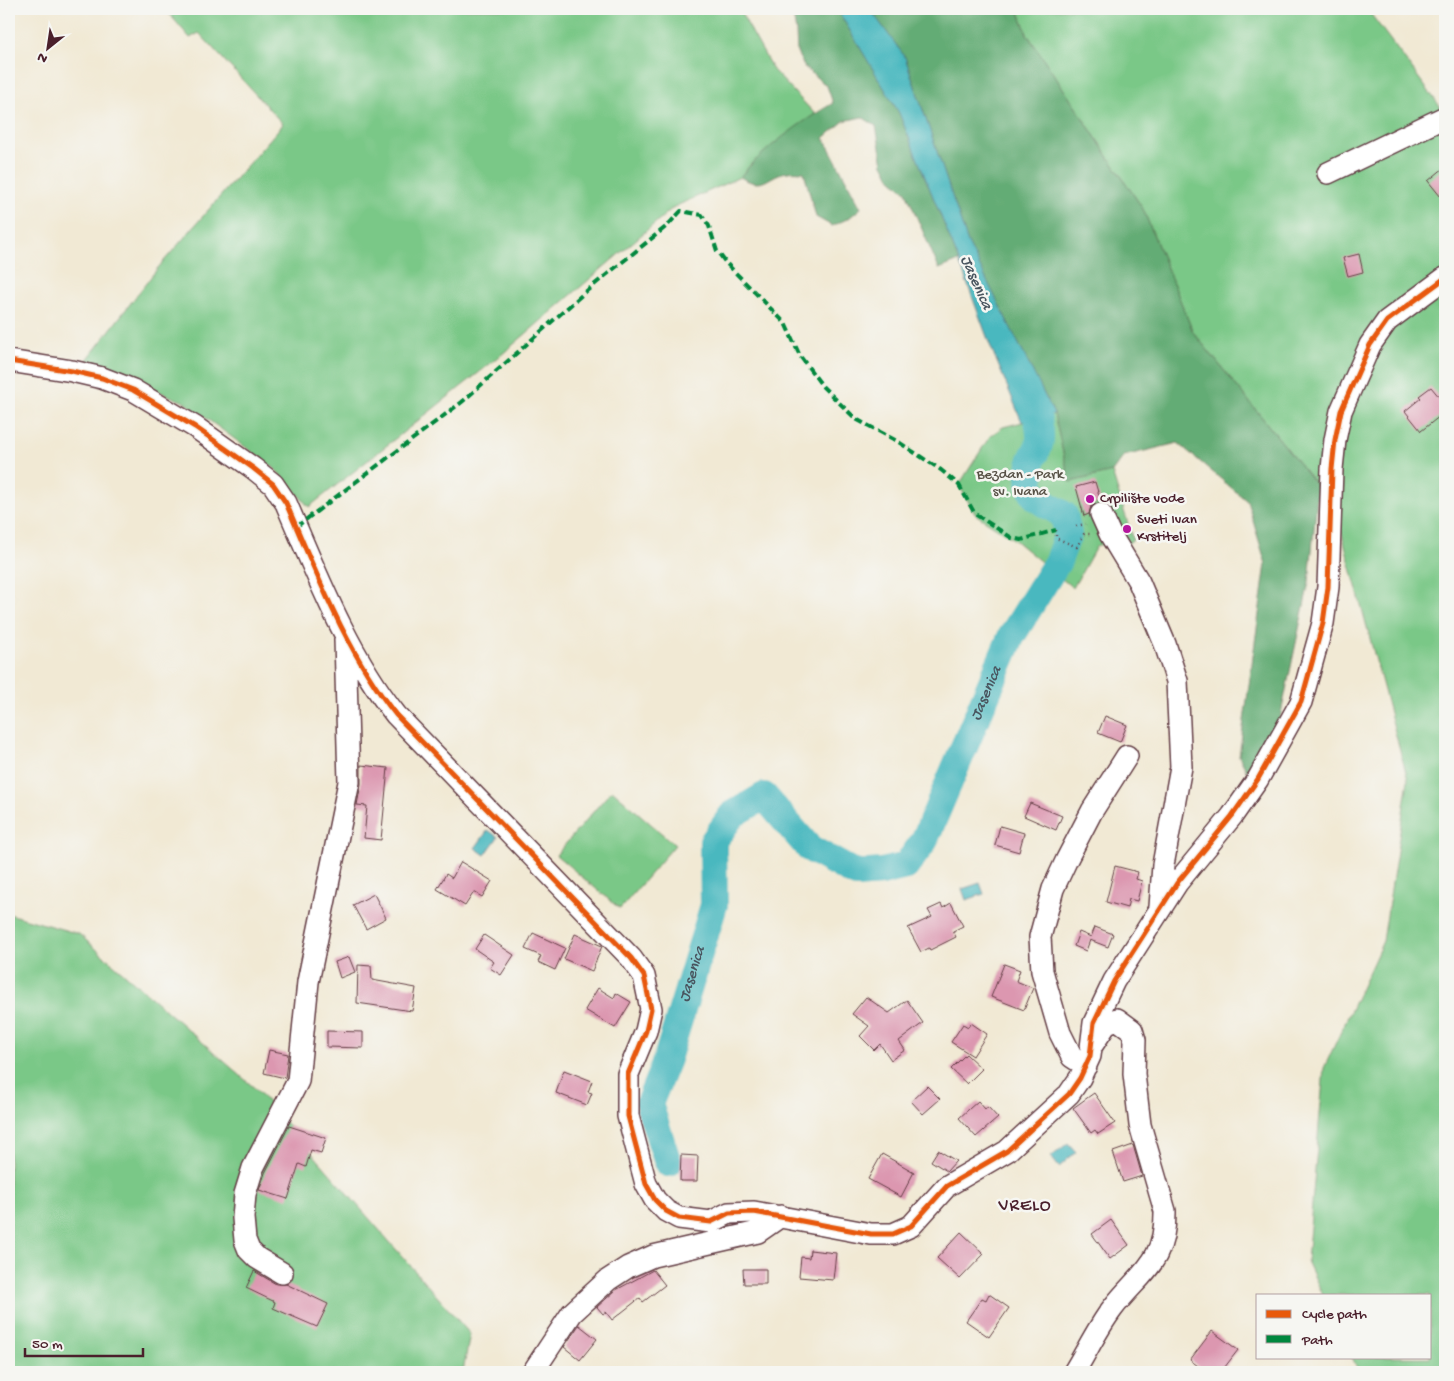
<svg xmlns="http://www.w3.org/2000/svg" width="1454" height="1381" viewBox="0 0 1454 1381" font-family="'Gochi Hand',sans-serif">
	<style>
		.green { fill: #7ac887; stroke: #627459 }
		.forest { fill: #63ac74; stroke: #566650 }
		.water { fill: #48b8bf; stroke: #496c75 }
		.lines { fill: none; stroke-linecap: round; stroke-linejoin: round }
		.river { stroke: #48b8bf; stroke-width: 28 }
		.building { fill: #dc97b0 }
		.minor-casing { stroke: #633d44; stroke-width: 24 }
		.path { stroke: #633d44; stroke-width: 2.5; stroke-dasharray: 1 4; stroke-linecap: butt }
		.minor { stroke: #fff; stroke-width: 21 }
		.quiet { stroke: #00873e; stroke-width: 4; stroke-dasharray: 8 4; stroke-linecap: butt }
		.cycleway-casing { stroke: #f6f6f2; stroke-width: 8 }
		.cycleway { stroke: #e8590c; stroke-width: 5 }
		.poi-dot { fill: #b5179e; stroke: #f6f6f2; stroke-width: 2 }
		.labels { text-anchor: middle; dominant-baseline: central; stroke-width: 5; stroke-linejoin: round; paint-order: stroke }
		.park-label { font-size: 15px; fill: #585247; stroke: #f6f6f2 }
		.poi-label { font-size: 15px; fill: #4a1f2b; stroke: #f6f6f2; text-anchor: start }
		.water-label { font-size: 16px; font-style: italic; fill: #49555f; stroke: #f6f6f2 }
		.quarter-label { font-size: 18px; letter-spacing: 1px; fill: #4a1f2b; stroke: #f6f6f2 }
	</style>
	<rect width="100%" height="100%" fill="#f6f6f2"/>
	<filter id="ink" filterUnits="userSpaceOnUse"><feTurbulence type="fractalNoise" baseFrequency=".02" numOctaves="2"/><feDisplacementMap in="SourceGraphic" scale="10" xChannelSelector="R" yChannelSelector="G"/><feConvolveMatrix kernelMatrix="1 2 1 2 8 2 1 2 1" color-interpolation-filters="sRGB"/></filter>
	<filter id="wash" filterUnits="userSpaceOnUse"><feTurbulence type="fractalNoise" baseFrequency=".0096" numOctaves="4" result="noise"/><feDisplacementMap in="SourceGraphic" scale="20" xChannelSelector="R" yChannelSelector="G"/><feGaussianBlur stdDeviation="1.12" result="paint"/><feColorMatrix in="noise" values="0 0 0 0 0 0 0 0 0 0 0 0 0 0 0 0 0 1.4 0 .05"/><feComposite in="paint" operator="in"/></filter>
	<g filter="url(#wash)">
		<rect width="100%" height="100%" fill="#f1e9d4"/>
		<path class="green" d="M165 9H739L773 70 815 114 752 163 740 177 674 207 500 356 309 507 274 468 184 402 86 361 157 269 283 124 199 33 190 38Z
			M1018 9H1367L1445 113V1372H1359L1352 1357H1430V1295H1323L1307 1261 1324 1068 1383 941 1408 780 1335 508 1193 332 1143 209 1027 34Z
			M1054 414 1070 482 1112 472 1133 540 1111 553 1101 544 1096 547 1073 588 1012 538 975 514 959 485 990 436 1003 427Z
			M612 790 675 845 620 909 556 855Z
			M9 914 79 934 258 1091 470 1334 463 1372H9Z"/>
		<path class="forest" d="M792 9H837L899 113 959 261 939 269 906 192 891 179 883 164 876 126 862 117 844 121 824 138 861 208 849 218 832 226 816 217 804 172C799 172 793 171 788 172 767 174 766 192 740 177 764 148 801 122 833 103L827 86 805 68 797 53 796 32Z
			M870 9H1018L1027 34 1143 209 1193 332 1318 487 1309 582 1279 723 1247 772 1239 756 1266 564 1247 501 1178 443 1124 456 1112 472 1070 482 1054 414 968 243 905 57Z"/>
		<path class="water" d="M837 9H870L905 57 968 243 1054 414 1022 422 990 345 959 261 899 113Z
			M488 830 498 837 485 855 475 848Z
			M980 883 984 894 966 900 962 889Z
			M1068 1143 1076 1152 1059 1167 1051 1157Z"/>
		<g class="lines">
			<path class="river" id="s1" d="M668 1163 649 1104 667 1059 714 905 713 842 732 815 764 796 809 848 856 874 882 872 906 866 924 841 1011 637 1058 561 1068 534 1064 515C1039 499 1026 500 1031 463 1032 455 1040 449 1040 439 1041 419 1031 402 1023 384"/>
		</g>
		<g id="blocks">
			<path class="building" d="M1445 167V202L1428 181Z
				M1359 254 1363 272 1348 276 1343 258Z
				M1431 387 1445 404V412L1421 431 1405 411 1421 398 1419 396Z
				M1095 482 1101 502 1091 506 1089 514 1084 516 1076 487Z
				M1105 716 1127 725 1120 742 1098 733Z
				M361 765 388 768 381 840 364 838 367 806 357 805 361 784Z
				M1030 803 1062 816 1056 830 1024 816Z
				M1000 826 1024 833 1019 852 995 845Z
				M461 862 492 881 482 897 474 892 465 906 437 889 446 874 452 878Z
				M1115 866 1138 872 1136 879 1142 881 1137 901 1129 899 1127 908 1106 902Z
				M374 894 386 918 366 929 353 905Z
				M951 903 963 926 953 931 956 937 930 950 929 948 921 952 908 928 932 917 928 910 941 904 943 908Z
				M1095 927 1113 934 1108 947 1090 940 1086 951 1074 946 1079 932 1091 937Z
				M533 933 565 948 555 970 538 962 541 956 525 949Z
				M575 934 602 946 592 971 564 959Z
				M484 935 514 955 501 975 490 968 494 962 475 949Z
				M349 957 355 972 340 978 335 962Z
				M1004 964 1020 970 1016 981 1033 988 1024 1010 991 997Z
				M358 965 371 966 372 980 416 988 412 1011 357 1003Z
				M598 988 614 998 616 993 631 1002 615 1028 585 1010Z
				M866 997 889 1013 907 1000 923 1023 899 1041 905 1050 891 1060 880 1044 874 1050 860 1036 869 1026 852 1014Z
				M971 1023 987 1034 973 1056 951 1042 963 1024 968 1027Z
				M327 1031 363 1032V1048L327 1047Z
				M269 1050 288 1054 285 1078 264 1073Z
				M966 1054 982 1069 967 1084 951 1069Z
				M564 1070 592 1081 588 1092 592 1093 587 1105 556 1093Z
				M927 1086 940 1099 923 1114 911 1101Z
				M1094 1093 1115 1123 1098 1134 1095 1130 1091 1133 1073 1108Z
				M978 1101 985 1109 988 1107 998 1118 976 1137 959 1118Z
				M289 1126 326 1138 321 1153 311 1150 306 1167 299 1164 288 1199 259 1190 265 1173Z
				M1133 1145 1142 1176 1123 1182 1113 1152Z
				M938 1150 956 1161 947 1171 931 1161Z
				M882 1154 914 1172 901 1197 868 1179Z
				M681 1155 698 1156 697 1181H680Z
				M1111 1220 1129 1245 1110 1259 1092 1234Z
				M961 1232 984 1254 960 1279 937 1258Z
				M810 1250 836 1253 833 1280 799 1277 801 1257 809 1258Z
				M743 1269H766V1284H744Z
				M653 1270 665 1285 643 1302 640 1298 612 1320 606 1312 603 1314 597 1307 616 1290Z
				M254 1271 276 1284H286L328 1304 317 1327 273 1308 275 1302 246 1288Z
				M989 1294 1009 1308 989 1337 966 1321 982 1298 986 1300Z
				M579 1325 597 1339 580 1360 564 1347Z
				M1212 1331 1238 1350 1221 1372H1206L1190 1360Z"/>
		</g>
	</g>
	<g filter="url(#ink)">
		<use href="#blocks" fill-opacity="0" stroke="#633d44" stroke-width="1"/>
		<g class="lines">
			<defs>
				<path id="minor" d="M1328 173 1445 117
					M9 361 72 371 102 378 133 390 195 427 253 468 273 484 286 503C317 575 347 653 396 715L631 958 644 976 651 1009 646 1031 628 1074V1116L646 1184 655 1200 666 1211 679 1218 711 1222 729 1213 754 1212 871 1234H893L911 1226 947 1186 1007 1151 1069 1094 1080 1078 1090 1056 1094 1023 1114 981 1177 883 1232 816 1258 779 1301 702 1323 623 1328 587 1332 469 1335 440 1341 411 1370 345 1387 321 1445 278
					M1101 514 1110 534 1139 582 1165 644 1177 681 1181 767 1163 865 1160 907
					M1086 1066 1072 1057 1060 1033 1042 971 1040 937 1053 889 1067 859 1092 811 1127 756
					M282 1273 257 1258 249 1250 245 1240 243 1218 245 1194 253 1168 298 1081 308 982 349 782 345 639
					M533 1372 572 1313 608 1280 628 1267 653 1256 758 1232 781 1216
					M1074 1372C1087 1351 1097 1329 1112 1309 1140 1272 1166 1264 1165 1211L1140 1125 1134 1074 1135 1040 1132 1030 1117 1019 1107 1023 1093 1044"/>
			</defs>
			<use href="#minor" class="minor-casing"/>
			<path class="path" d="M1076 526 1086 524
				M1056 530V538L1077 547 1084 534H1091"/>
			<use href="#minor" class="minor"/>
			<path class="quiet" d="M296 527 462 402 584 293 667 226 681 211 702 215 709 226 717 251 726 263 785 323 800 356 823 387 856 419 897 441 941 470 959 485 975 514 1012 538 1021 540 1056 530"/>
			<defs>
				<path id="cycleway" d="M9 361 72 371 102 378 133 390 195 427 253 468 273 484 286 503C317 575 347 653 396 715L631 958 644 976 651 1009 646 1031 628 1074V1116L646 1184 655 1200 666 1211 679 1218 711 1222 729 1213 754 1212 871 1234H893L911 1226 947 1186 1007 1151 1069 1094 1080 1078 1090 1056 1094 1023 1114 981 1177 883 1232 816 1258 779 1301 702 1323 623 1328 587 1332 469 1335 440 1341 411 1370 345 1387 321 1445 278"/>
			</defs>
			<use href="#cycleway" class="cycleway-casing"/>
			<use href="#cycleway" class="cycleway"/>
		</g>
	</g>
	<g class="poi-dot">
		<circle cx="1090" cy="499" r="5"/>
		<circle cx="1127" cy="529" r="5"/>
	</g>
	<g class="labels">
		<g class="park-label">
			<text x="1020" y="475">Bezdan - Park<tspan x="1020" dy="17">sv. Ivana</tspan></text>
		</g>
		<g class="poi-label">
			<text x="1100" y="499">Crpilište vode</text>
			<text x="1137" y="520">Sveti Ivan<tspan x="1137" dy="17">Krstitelj</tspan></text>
		</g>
		<g class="water-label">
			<text transform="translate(975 283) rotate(66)">Jasenica</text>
			<text stroke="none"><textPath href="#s1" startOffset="769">Jasenica</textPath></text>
			<text stroke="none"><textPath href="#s1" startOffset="199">Jasenica</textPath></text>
		</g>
		<g class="quarter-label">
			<text x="1025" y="1206">VRELO</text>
		</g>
	</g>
	<rect width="1454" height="1381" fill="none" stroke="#f6f6f2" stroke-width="30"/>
	<rect x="1256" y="1294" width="175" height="65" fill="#f6f6f2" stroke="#b1a0a2"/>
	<rect x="1266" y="1310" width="25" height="8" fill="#e8590c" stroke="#b1a0a2"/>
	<text x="1302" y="1318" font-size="15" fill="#4a1f2b">Cycle path</text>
	<rect x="1266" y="1335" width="25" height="8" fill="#00873e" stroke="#b1a0a2"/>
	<text x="1302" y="1344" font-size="15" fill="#4a1f2b">Path</text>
	<g transform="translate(48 48) rotate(210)" stroke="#f6f6f2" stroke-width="4" paint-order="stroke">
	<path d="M0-4L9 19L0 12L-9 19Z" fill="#4a1f2b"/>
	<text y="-8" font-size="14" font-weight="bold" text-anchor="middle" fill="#4a1f2b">N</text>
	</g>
	<path d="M25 1348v8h118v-8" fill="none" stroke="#4a1f2b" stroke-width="2.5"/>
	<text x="32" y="1348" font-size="15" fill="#4a1f2b" stroke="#f6f6f2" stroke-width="4" paint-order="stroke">50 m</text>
</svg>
